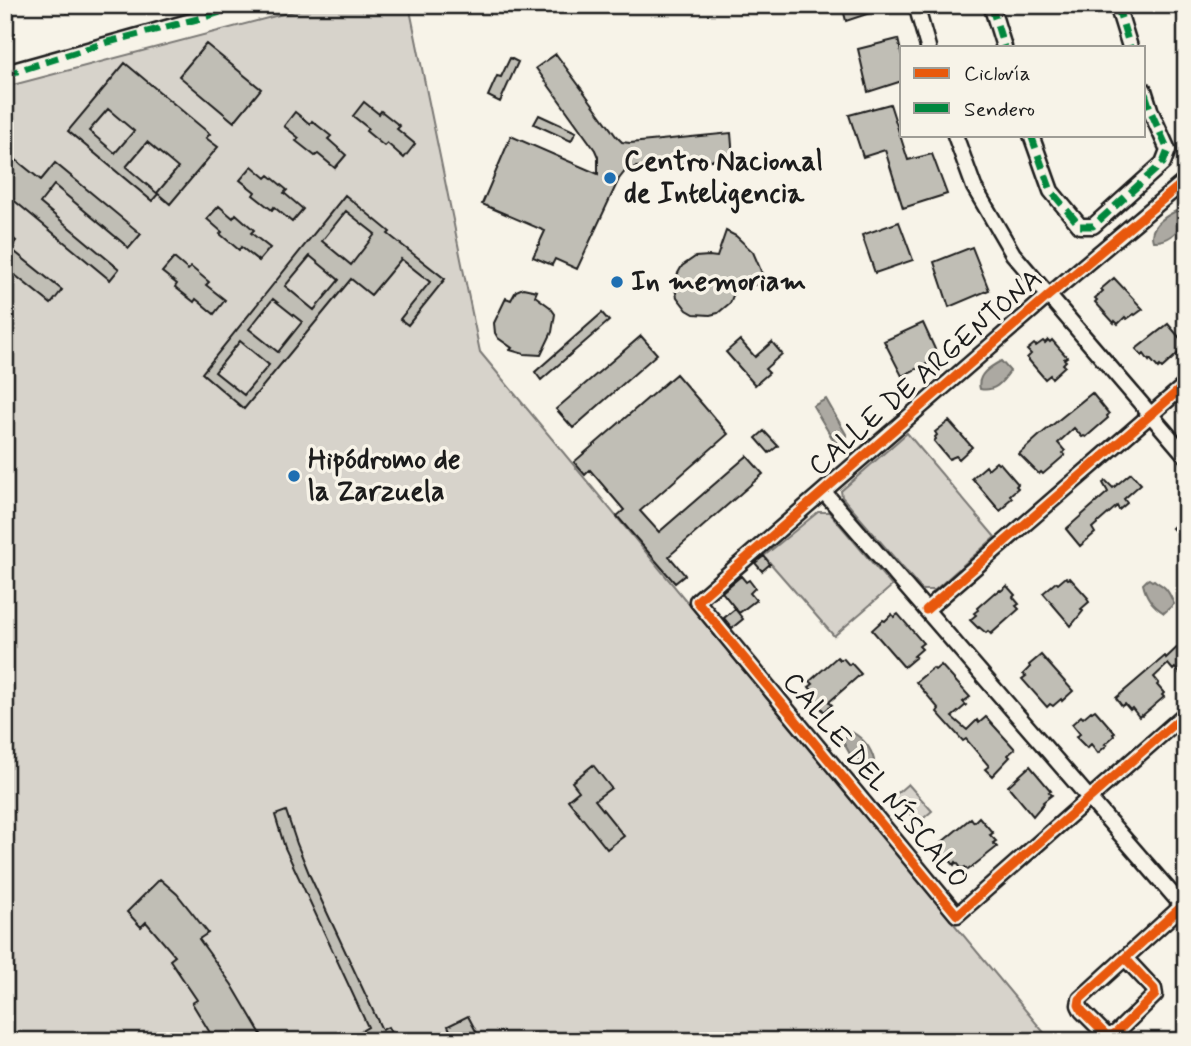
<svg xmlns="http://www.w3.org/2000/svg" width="1191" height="1046" viewBox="0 0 1191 1046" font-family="Mynerve,sans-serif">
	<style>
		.green { fill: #d7d3cb; stroke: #7a7874; stroke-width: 2 }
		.water { fill: #aca9a2; stroke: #72716c; stroke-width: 2 }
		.building { fill: #c0beb5; stroke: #1c1c1c; stroke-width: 2; fill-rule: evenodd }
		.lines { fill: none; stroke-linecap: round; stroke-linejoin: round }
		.minor-casing { stroke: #1c1c1c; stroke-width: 19 }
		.highway-casing { stroke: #1c1c1c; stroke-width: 26 }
		.minor { stroke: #f7f3e8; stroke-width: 14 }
		.highway { stroke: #f7f3e8; stroke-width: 21 }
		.quiet { stroke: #00873e; stroke-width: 7; stroke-dasharray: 14 7; stroke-linecap: butt }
		.cycleway-casing { stroke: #f7f3e8; stroke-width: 13 }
		.cycleway { stroke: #e8590c; stroke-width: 9 }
		.poi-dot { fill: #1f6fb2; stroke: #f7f3e8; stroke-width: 2.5 }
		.labels { text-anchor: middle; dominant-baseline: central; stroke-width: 7; stroke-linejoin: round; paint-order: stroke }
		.poi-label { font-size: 28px; font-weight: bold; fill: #1c1c1c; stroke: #f7f3e8; text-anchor: start }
		.street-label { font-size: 28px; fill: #1c1c1c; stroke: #f7f3e8 }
	</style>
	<rect width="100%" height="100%" fill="#f7f3e8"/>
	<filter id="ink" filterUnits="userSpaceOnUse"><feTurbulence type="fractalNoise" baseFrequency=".0143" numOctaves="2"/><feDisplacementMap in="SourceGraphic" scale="14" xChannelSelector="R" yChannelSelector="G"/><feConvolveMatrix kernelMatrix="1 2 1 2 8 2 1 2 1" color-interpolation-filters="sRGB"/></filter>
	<g filter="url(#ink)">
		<path class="green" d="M317 5H409L480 352 1051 1041H5V87Z
			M907 433 995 537 935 590H922L842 497 841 491Z
			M818 512H829L892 586 834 636 764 556Z
			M908 784 932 811 918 823 894 796Z"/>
		<path class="water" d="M1176 211 1185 221C1176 233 1168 242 1153 241 1148 227 1164 217 1176 211Z
			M1001 361 1010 371C1002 383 994 392 980 389 976 375 990 367 1001 361Z
			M826 399 847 436 835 443 813 406Z
			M1149 579 1152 581 1154 580C1157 583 1161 584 1165 588 1170 593 1171 598 1174 604L1164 613C1152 605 1146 597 1143 584L1147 580Z
			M852 732C864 739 871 747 874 760L871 765H863L850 754 842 740Z"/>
		<path class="building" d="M842 5H888V7L846 21Z
			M898 39 902 56V81L868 92 858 49Z
			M206 44 261 89 234 122 179 76Z
			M556 54 616 136 622 142 630 143 731 133 733 158 636 167 626 170 619 179 577 269 555 259 552 265 533 257 545 231 482 204 511 136 598 174V157L595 150 536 68Z
			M510 58 518 62 500 102 488 96 497 76 501 77Z
			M125 63 210 134 206 138 218 147 170 204 157 193 178 168 147 142 126 167 158 194 152 201 68 131ZM108 109 134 131 115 153 89 131Z
			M364 102 379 114 381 111 400 126 397 129 415 144 404 158 387 143 384 146 366 131 368 128 353 116Z
			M890 104 908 160 932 154 947 194 903 208 885 150 863 157 849 115Z
			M295 112 310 124 312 121 331 136 328 139 346 155 335 168 318 154 315 156 296 141 299 138 284 126Z
			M539 115 576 132 571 141 534 124Z
			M5 151 41 180 55 163 141 234 129 248 54 185 40 203 119 269 110 280 5 193V186L15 174 5 166Z
			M252 166 266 178 269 175 287 190 284 193 303 209 292 222 274 207 272 210 253 195 255 192 240 180Z
			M345 195 390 232 388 234 445 279 408 325 400 319 430 282 401 259 371 295 351 279 244 409 202 373ZM346 211 375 234 351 265 322 241ZM310 256 339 280 314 310 285 286ZM273 299 302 322 278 352 249 329ZM240 341 269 365 244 395 215 372Z
			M219 206 233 218 236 214 254 230 251 233 270 248 259 261 241 247 239 250 220 234 222 232 207 219Z
			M899 222 913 260 875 273 862 235Z
			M726 231 736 236 753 252 762 273 764 285H745V288H736L730 303 718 313 710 315 694 314 687 310 677 297 675 289 678 273 682 266 695 257 709 256 717 257Z
			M5 232 16 241 10 248 62 290 51 304 5 267Z
			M972 247 989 290 949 307 934 262Z
			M174 258 188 270 191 267 209 282 206 285 225 300 214 314 196 299 194 302 175 287 177 284 162 272Z
			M1114 278 1143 309 1135 315 1134 314 1127 319 1125 317 1118 324 1115 321 1114 323 1095 302 1097 300 1095 298 1103 291 1101 289Z
			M523 288 537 291 535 296 550 307 555 314 552 332 541 355 524 354 510 350 512 348 498 338 495 333 494 323 506 298 511 300 516 291Z
			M602 313 609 321 541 380 535 372Z
			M923 323 939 358 902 376 884 341Z
			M1168 324 1185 344 1183 346 1184 348 1162 368 1160 366 1158 368 1150 359 1149 361 1144 354 1142 356 1136 349Z
			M641 336 657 354 573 428 556 409Z
			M740 340 755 357 772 342 782 354 765 369 769 373 755 385 726 352Z
			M1048 340 1050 342 1052 340 1067 357 1064 359 1066 361 1063 364 1065 366 1052 378 1050 375 1045 379 1027 358 1031 354 1027 350 1034 344 1036 346 1043 341 1045 343Z
			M676 374 728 434 640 511 659 532 747 456 763 474 669 556 685 575 675 583 617 516 624 510 590 470 585 475 574 462Z
			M1092 393 1109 414 1107 416 1108 418 1086 437 1084 436 1082 437 1074 428 1058 443 1065 451 1063 453 1065 455 1043 474 1041 472 1039 474 1019 454 1040 435Z
			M949 421 972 447 959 459 956 456 949 459 934 441 936 439 935 437 937 435 935 432Z
			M764 431 778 446 769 453 756 438Z
			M996 462 998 464 1000 463 1018 484 1016 486 1018 488 1010 495 1012 498 1006 503 1007 505 1000 511 972 478 986 466 988 469Z
			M1131 473 1141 484 1124 499 1127 503 1119 510 1117 506 1092 528 1095 533 1080 546 1066 529 1108 492 1103 483 1106 481 1113 488Z
			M1186 515V542L1172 528Z
			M764 556 770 564 762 571 755 563Z
			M741 576 746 582 749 580 755 588 750 593 756 600 739 613 722 592Z
			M1066 577 1068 579 1070 578 1088 598 1087 599 1089 602 1081 609 1083 611 1071 626 1043 593 1056 582 1058 584Z
			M1007 586 1015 595 1013 597 1019 604 1016 606 1019 609 991 634 988 631 986 633 979 627 978 628 970 620 976 615 974 613 978 610 977 608 995 592 996 593 1000 590 1001 591Z
			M735 609 743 619 732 628 724 618Z
			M892 614 894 617 898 614 923 643 919 646 922 649 914 656 916 657 904 667 872 630 883 620 885 621Z
			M1186 639V680L1175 668 1173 670 1168 664 1154 677 1159 683 1157 685 1164 693 1162 695 1164 697 1142 716 1141 715 1139 717 1132 708 1130 710 1125 704 1122 706 1116 698 1165 656 1166 658Z
			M1041 655 1073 691 1062 701 1061 699 1053 706 1050 704 1047 707 1022 679 1026 676 1023 674 1030 667 1029 665Z
			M837 657 840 660 843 658 849 665 851 663 861 674 829 702 832 705 824 712 813 696 815 694 809 687 813 684 810 681Z
			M941 665 970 697 963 702 966 705 952 717 967 730 977 720 979 723 986 717 1015 749 1008 755 1010 757 992 776 985 769 989 766 966 739 963 741 937 712 939 709 916 682 933 668 935 670Z
			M1095 710 1115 733 1113 734 1114 736 1105 744 1107 745 1098 753 1091 744 1087 748 1076 737 1080 734 1072 724 1081 716 1083 718 1091 711 1092 712Z
			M593 765 611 788 595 800 624 836 607 849 568 800 579 791 572 782Z
			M1030 766 1051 791 1049 792 1052 795 1043 802 1044 803 1033 816 1008 786Z
			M286 811 297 844 310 876 382 1030 388 1027 395 1041H377L374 1035 363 1041H344L368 1027 285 848 275 815Z
			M979 817 993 833 990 835 996 841 993 843 997 847 968 870 965 867 962 869 956 862 954 865 947 857 945 859 938 851 945 845 942 842 971 818 974 822Z
			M160 879 177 894 208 933 199 939 232 985 265 1041H215L192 1003 197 1000 170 960 175 956 146 922 141 927 127 912Z
			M468 1016 479 1037 471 1041H455L448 1026Z"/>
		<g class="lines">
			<defs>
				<path id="minor" d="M916 5 928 47
					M991 5 1004 47
					M1117 5 1130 47
					M5 56 187 5
					M955 135 974 187 1013 254 1186 456
					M1031 135 1051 191 1080 226H1093L1163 163 1168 150 1151 112 1144 90
					M1186 180 1048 296 697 601 957 915 1186 713
					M824 492 1186 910
					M926 610 1186 384
					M1125 958 1154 989 1155 995 1117 1032 1112 1035H1106L1082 1011 1079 1005 1080 999 1182 906"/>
				<path id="highway" d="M5 19 60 5
					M5 40 66 25 131 5"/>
			</defs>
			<use href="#minor" class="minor-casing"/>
			<use href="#highway" class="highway-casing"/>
			<use href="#minor" class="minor"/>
			<use href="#highway" class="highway"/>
			<path class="quiet" d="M991 5 1004 47
				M1117 5 1130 47
				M5 75 108 42 201 18 244 5
				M1031 135 1051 191 1080 226H1093L1163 163 1168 150 1151 112 1144 90"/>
			<defs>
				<path id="cycleway" d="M1186 180 1048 296 697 601 957 915 1186 713
					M926 610 1186 384
					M1125 958 1154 989 1155 995 1117 1032 1112 1035H1106L1082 1011 1079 1005 1080 999 1182 906"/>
			</defs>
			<use href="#cycleway" class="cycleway-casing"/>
			<use href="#cycleway" class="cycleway"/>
		</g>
	</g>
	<g class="poi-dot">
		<circle cx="610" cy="178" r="7"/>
		<circle cx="617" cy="282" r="7"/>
		<circle cx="294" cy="476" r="7"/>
	</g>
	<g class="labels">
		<g class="poi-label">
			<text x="624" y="162">Centro Nacional<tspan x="624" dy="32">de Inteligencia</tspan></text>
			<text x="631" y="282">In memoriam</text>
			<text x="308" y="460">Hipódromo de<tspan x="308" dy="32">la Zarzuela</tspan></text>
		</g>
		<g class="street-label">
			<text transform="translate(926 373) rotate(-41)">CALLE DE ARGENTONA</text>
			<text transform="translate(875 781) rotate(50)">CALLE DEL NÍSCALO</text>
		</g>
	</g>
	<rect width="1191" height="1046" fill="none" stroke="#f7f3e8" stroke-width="28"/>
	<rect x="14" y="14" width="1163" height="1018" fill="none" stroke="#1c1c1c" stroke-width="2.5" filter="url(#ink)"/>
	<rect x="900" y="46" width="245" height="91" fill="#f7f3e8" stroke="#9f9d96" stroke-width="2"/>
	<rect x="914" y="68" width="35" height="10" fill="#e8590c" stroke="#9f9d96" stroke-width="2"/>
	<text x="964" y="80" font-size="21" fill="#1c1c1c">Ciclovía</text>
	<rect x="914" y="103" width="35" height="10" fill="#00873e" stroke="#9f9d96" stroke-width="2"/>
	<text x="964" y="116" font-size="21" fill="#1c1c1c">Sendero</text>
</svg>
